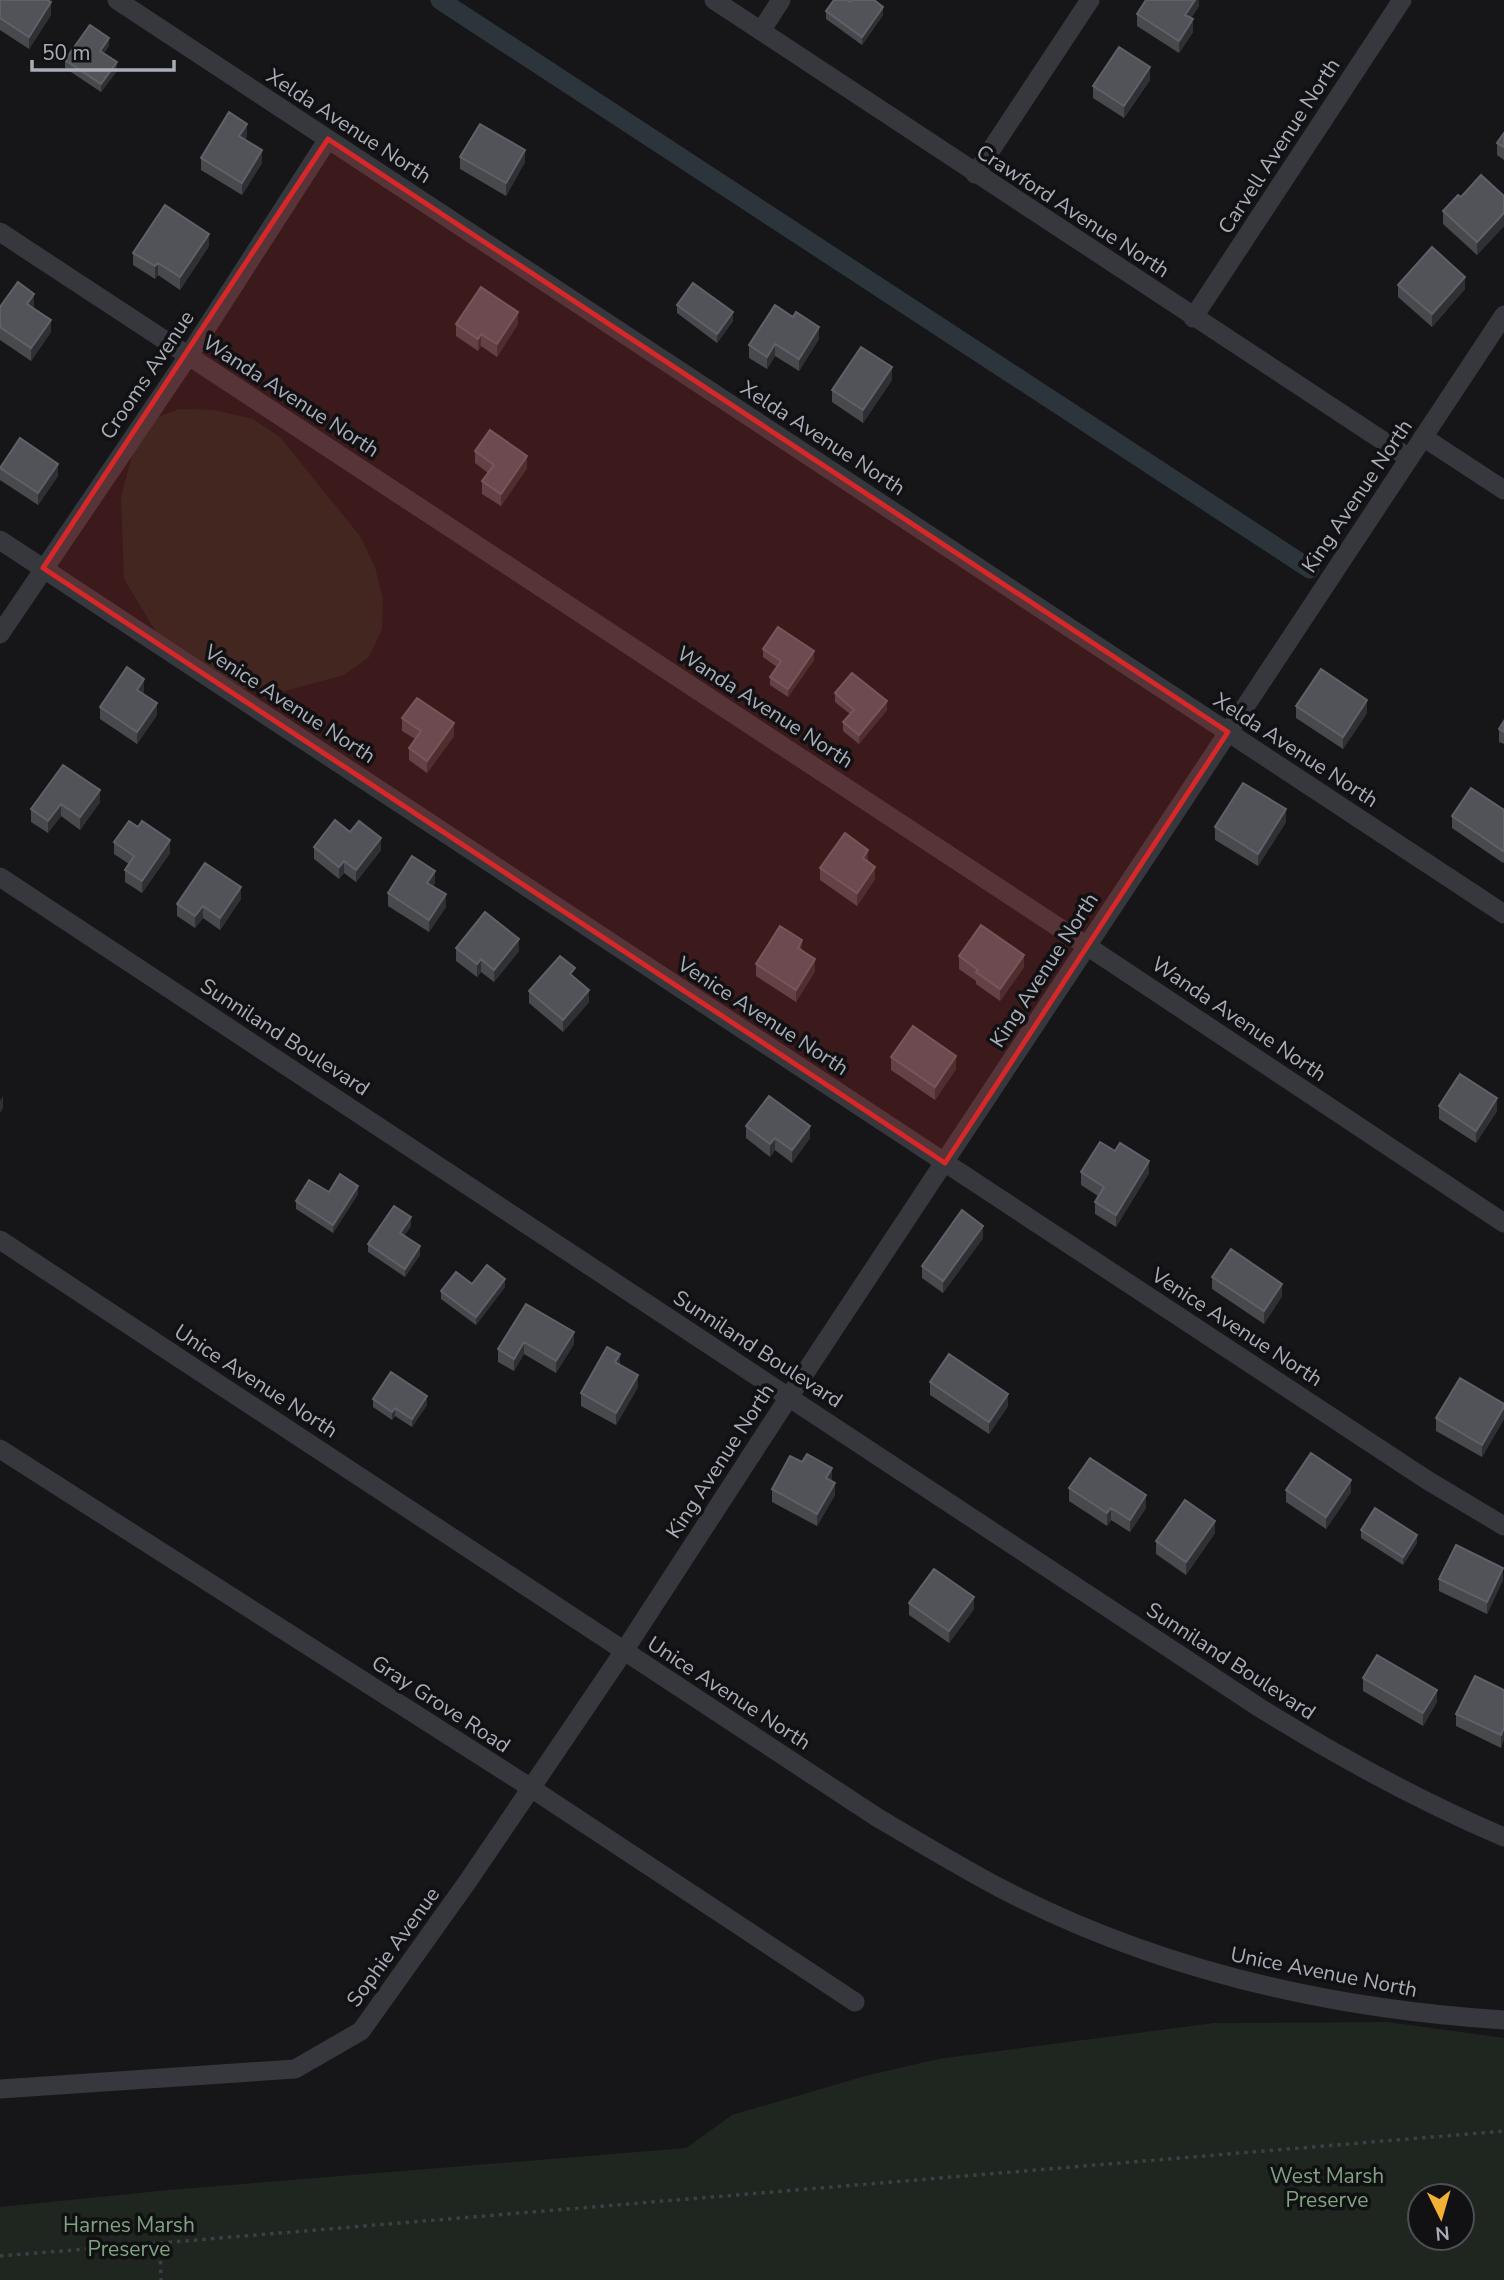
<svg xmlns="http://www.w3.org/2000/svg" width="1504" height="2280" viewBox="0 0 1504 2280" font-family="'Nunito Sans',sans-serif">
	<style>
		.green { fill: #1e261f; fill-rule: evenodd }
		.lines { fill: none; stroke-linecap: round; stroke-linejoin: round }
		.canal { stroke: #2c353c; stroke-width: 19 }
		.path { stroke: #3d3f44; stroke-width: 3.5; stroke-dasharray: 3.5 5; stroke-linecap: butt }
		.minor { stroke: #37383d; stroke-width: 19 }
		.wall { fill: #47494d }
		.shaded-wall { fill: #2f3033 }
		.building { fill: #525359; stroke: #5f6168; stroke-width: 2 }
		.marked { fill: #d62828; fill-opacity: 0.2; stroke: #d62828; stroke-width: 5; stroke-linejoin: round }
		.labels { text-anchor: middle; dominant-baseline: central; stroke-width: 7; stroke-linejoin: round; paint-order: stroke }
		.street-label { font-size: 21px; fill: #a8adb8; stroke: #111113 }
		.park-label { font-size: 21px; fill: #7fa381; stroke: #111113 }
	</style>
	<rect width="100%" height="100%" fill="#161618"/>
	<path class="green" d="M179 409 214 410 253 419 280 437 360 536 375 567 383 599 382 629 369 657 344 675 285 691 237 688 161 640 124 579 121 497 133 452 155 418Z
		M1388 2022 1504 2038V2280H0V2207L169 2190 686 2148 732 2115 865 2076 938 2059 1214 2023ZM1420 2196H1462V2238H1420Z"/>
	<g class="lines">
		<path class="canal" d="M440 0 1310 569"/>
		<path class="path" d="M160 2243 1504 2131
			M0 2256 160 2243 161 2280"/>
		<path class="minor" d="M117 0 1504 914
			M714 0 1409 458
			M761 31 781 0
			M975 174 1090 0
			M0 232 1087 946 1504 1223
			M1193 318 1402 0
			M1423 437 1504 490
			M0 540 1427 1480 1504 1526
			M0 634 189 355 328 139
			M0 877 1260 1708C1339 1757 1419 1801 1504 1837
			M0 1240 875 1816C917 1841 960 1867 1004 1890 1161 1971 1329 2009 1504 2020
			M0 1449 531 1788 855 2002
			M0 2089 295 2069 361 2031 468 1881 624 1651 789 1397 1504 315"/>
	</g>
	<path class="wall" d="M0 0 51 15 29 49 0 30Z
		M1199 0V6L1191 18 1193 32 1179 53 1137 26V14Z
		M850 2 883 15 862 45 826 19V11Z
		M109 46 104 53 117 71 101 92 65 68V60Z
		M1150 80 1124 118 1093 98V86Z
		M1504 133V160L1497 155V143Z
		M247 136 245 140 262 163 242 195 201 170V158Z
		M460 157 525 162 506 196 460 169Z
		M1504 196V226L1477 255 1443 224V211L1461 197Z
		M209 246 180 290 158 275 155 279 133 265V253Z
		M1398 285 1465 289 1432 327 1398 297Z
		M677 305 733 321 717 343 677 313Z
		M34 306 33 308 51 332 31 361 0 340V307Z
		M456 324H518L497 357 481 346 478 351 456 336Z
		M819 339 799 371 775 356 767 369 749 358V345Z
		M892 380 863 423 832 402V390Z
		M475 451 527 468 501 506 482 494V481L488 473 475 463Z
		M0 467 58 476 38 505 0 480Z
		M763 649 814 660 788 697 770 685V677L777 667 763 657Z
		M144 691 143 694 157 715 137 744 100 719V707Z
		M835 693 887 710 859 744 843 731V722L850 714 835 702Z
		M1296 706 1367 713 1343 749 1296 718Z
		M402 718 454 736 427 773 409 760V748L415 739 402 731Z
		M1504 721V744L1499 742V729Z
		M63 765 100 802 80 830 61 816 48 833 31 822V809Z
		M1504 810V862L1503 863 1452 828V816Z
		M1286 822 1258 866 1215 840V827Z
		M350 832 381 850 356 882 344 873 339 879 314 859V847Z
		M114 842 170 853 142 893 125 882V870L129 864 114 854Z
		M820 868 875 879 857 906 820 880Z
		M435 883 433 886 446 907 429 932 388 906V893Z
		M241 899 220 930 203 918 195 928 177 916V904Z
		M456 948 519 951 494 982 481 972 477 977 456 961Z
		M802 951 815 971 796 1002 756 976V964Z
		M959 956 1024 967 1000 1001 976 984V981L959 969Z
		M575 977 589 1002 563 1032 529 1003V991Z
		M891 1057 956 1069 935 1100 891 1070Z
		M1439 1106 1497 1111 1476 1143 1439 1119Z
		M746 1126 810 1138 792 1163 775 1150 770 1157 746 1138Z
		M1081 1172 1149 1173 1116 1227 1095 1214V1202L1098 1196 1081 1185Z
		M329 1192 358 1194 333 1233 296 1209V1201Z
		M411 1226 404 1236 420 1255 405 1277 368 1252V1244Z
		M983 1238 943 1293 922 1278V1266Z
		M1212 1277 1282 1296 1264 1324 1212 1289Z
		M472 1284 505 1287 476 1325 441 1299V1291Z
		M526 1304 574 1344 556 1373 524 1354 514 1371 498 1362V1349Z
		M620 1364 638 1387 616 1425 581 1406V1393Z
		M930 1382 1008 1406 989 1434 930 1395Z
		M373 1399 427 1405 412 1427 395 1416 392 1420 373 1407Z
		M1504 1404V1419L1482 1457 1436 1431V1418Z
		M832 1480 835 1495 817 1526 772 1502V1489Z
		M1069 1488 1146 1508 1130 1532 1111 1520 1107 1526 1069 1501Z
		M1286 1490 1351 1492 1326 1529 1286 1502Z
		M1361 1530 1417 1543 1403 1565 1361 1538Z
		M1215 1533 1186 1575 1156 1554V1541Z
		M1439 1579 1503 1580 1487 1614 1439 1591Z
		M909 1603 974 1609 949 1643 909 1615Z
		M1363 1678 1437 1702 1423 1726 1363 1691Z
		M1504 1690 1501 1748 1456 1726V1714Z"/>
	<path class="shaded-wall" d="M1195 0H1199V6L1185 27V15Z
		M51 2V15L29 49V37Z
		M883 7V15L862 45V37Z
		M1193 19V32L1179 53V41Z
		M109 38V46L100 59V51Z
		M117 62V71L101 92V84Z
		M1150 67V80L1124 118V106Z
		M247 124V136L239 149V136Z
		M262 150V163L242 195V183Z
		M525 150V162L506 196V183Z
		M1504 213V226L1477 255V242Z
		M209 234V246L180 290V277Z
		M158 263V275L155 279V266Z
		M1465 277V289L1432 327V314Z
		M34 294V306L27 316V304Z
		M518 312V324L497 357V344Z
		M733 312V321L717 343V334Z
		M51 320V332L31 361V348Z
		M819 327V339L799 371V359Z
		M481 334V346L478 351V339Z
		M775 344V356L767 369V357Z
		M892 367V380L863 423V410Z
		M527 456V468L501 506V494Z
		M58 464V476L38 505V493Z
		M814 651V660L788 697V689Z
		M144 679V691L137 702V690Z
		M1367 700V713L1343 749V737Z
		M887 701V710L859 744V735Z
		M157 703V715L137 744V732Z
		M454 723V736L427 773V761Z
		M100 790V802L80 830V817Z
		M61 804V816L48 833V821Z
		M1286 809V822L1258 866V854Z
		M381 838V850L356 882V870Z
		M170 840V853L142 893V881Z
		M868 850V862L863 858Z
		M344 861V873L339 879V867Z
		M875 867V879L857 906V893Z
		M435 871V883L427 895V883Z
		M241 887V899L220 930V918Z
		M446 894V907L429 932V920Z
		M203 906V918L195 928V916Z
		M519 939V951L494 982V970Z
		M802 940V952L798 948Z
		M1024 955V967L1000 1001V989Z
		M481 959V972L477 977V964Z
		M815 959V971L796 1002V990Z
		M589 990V1002L563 1032V1020Z
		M956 1056V1069L935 1100V1087Z
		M3 1096V1108L0 1113V1101Z
		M1497 1098V1111L1476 1143V1131Z
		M810 1126V1138L792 1163V1150Z
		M775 1138V1150L770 1157V1144Z
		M1149 1161V1173L1116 1227V1215Z
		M358 1186V1194L333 1233V1225Z
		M411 1217V1226L400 1241V1233Z
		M983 1226V1238L943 1293V1281Z
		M420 1246V1255L405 1277V1269Z
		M505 1279V1287L476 1325V1317Z
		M1282 1284V1296L1264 1324V1311Z
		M574 1332V1344L556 1373V1361Z
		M524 1342V1354L514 1371V1359Z
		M620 1354V1367L615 1362Z
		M638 1375V1387L616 1425V1413Z
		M1008 1394V1406L989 1434V1422Z
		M427 1396V1405L412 1427V1419Z
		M1504 1407V1419L1482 1457V1445Z
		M395 1408V1416L392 1420V1412Z
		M832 1468V1480L826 1490V1478Z
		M1351 1480V1492L1326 1529V1517Z
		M835 1483V1495L817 1526V1514Z
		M1146 1495V1508L1130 1532V1520Z
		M1111 1508V1520L1107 1526V1513Z
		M1215 1521V1533L1186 1575V1562Z
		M1417 1535V1543L1403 1565V1557Z
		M1503 1568V1580L1487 1614V1602Z
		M974 1597V1609L949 1643V1631Z
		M1437 1690V1702L1423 1726V1713Z
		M1504 1728V1740L1501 1748V1735Z"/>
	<path class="building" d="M0 0H47L51 2 29 37 0 18Z
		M834 0H847L850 2 851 0H874L883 7 862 37 826 11Z
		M1146 0H1195L1185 15 1193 19 1179 41 1137 14Z
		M90 25 109 38 100 51 117 62 101 84 65 60Z
		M1119 47 1150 67 1124 106 1093 86Z
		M229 112 247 124 239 136 262 150 242 183 201 158Z
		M480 124 525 150 506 183 460 157Z
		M1504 133V147L1497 143Z
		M1481 175 1504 196V213L1477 242 1443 211 1458 195 1461 197Z
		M165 205 209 234 180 277 158 263 155 266 133 253Z
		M1432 247 1465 277 1432 314 1398 285Z
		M18 282 34 294 27 304 51 320 31 348 0 327V307Z
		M693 283 733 312 717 334 677 305Z
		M481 287 518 312 497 344 481 334 478 339 456 324Z
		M775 305 793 317 796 312 819 327 799 359 775 344 767 357 749 345Z
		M861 347 892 367 863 410 832 390Z
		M490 430 527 456 501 494 482 481 494 465 475 451Z
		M20 438 58 464 38 493 0 468Z
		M778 627 814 651 788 689 770 677 781 661 763 649Z
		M127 667 144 679 137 690 157 703 137 732 100 707Z
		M1321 669 1367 700 1343 737 1296 706Z
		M852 673 887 701 859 735 843 722 854 710 835 693Z
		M417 698 454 723 427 761 409 748 421 731 402 718Z
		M1504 721V732L1499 729Z
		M63 765 100 790 80 817 61 804 48 821 31 809Z
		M1243 783 1286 809 1258 854 1215 827Z
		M1471 788 1504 810V849L1503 851 1452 816Z
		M335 820 350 832 359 821 381 838 356 870 344 861 339 867 314 847Z
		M129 821 138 827 142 821 170 840 142 881 125 870 134 856 114 842Z
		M845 833 868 850 863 858 875 867 857 893 820 868Z
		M412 856 435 871 427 883 446 894 429 920 388 893Z
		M205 863 241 887 220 918 203 906 195 916 177 904Z
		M485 912 519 939 494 970 481 959 477 964 456 948Z
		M981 925 1024 955 1000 989 976 972 978 970 959 956Z
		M780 926 802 940 798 948 815 959 796 990 756 964Z
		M560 956 575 968 570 974 589 990 563 1020 529 991Z
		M913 1026 956 1056 935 1087 891 1057Z
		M1460 1074 1497 1098 1476 1131 1439 1106Z
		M769 1096 810 1126 792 1150 775 1138 770 1144 746 1126Z
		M1100 1142 1115 1151 1120 1143 1149 1161 1116 1215 1095 1202 1104 1187 1081 1172Z
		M340 1174 358 1186 333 1225 296 1201 309 1180 329 1192Z
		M394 1206 411 1217 400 1233 420 1246 405 1269 368 1244Z
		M962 1210 983 1226 943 1281 922 1266Z
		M1231 1249 1282 1284 1264 1311 1212 1277Z
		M487 1265 505 1279 476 1317 441 1291 456 1272 472 1284Z
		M526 1304 574 1332 556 1361 524 1342 514 1359 498 1349Z
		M607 1347 620 1354 615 1362 638 1375 616 1413 581 1393Z
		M949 1354 1008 1394 989 1422 930 1382Z
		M391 1372 427 1396 412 1419 395 1408 392 1412 373 1399Z
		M1460 1378 1504 1404V1407L1482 1445 1436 1418Z
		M1311 1453 1351 1480 1326 1517 1286 1490Z
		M807 1454 832 1468 826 1478 835 1483 817 1514 772 1489 790 1456 802 1462Z
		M1090 1458 1146 1495 1130 1520 1111 1508 1107 1513 1069 1488Z
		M1185 1500 1215 1521 1186 1562 1156 1541Z
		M1375 1508 1417 1535 1403 1557 1361 1530Z
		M1456 1545 1503 1568 1487 1602 1439 1579Z
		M934 1569 974 1597 949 1631 909 1603Z
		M1377 1655 1437 1690 1423 1713 1363 1678Z
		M1475 1676 1504 1690V1728L1501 1735 1456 1714Z"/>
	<path class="marked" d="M328 139 1228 732 945 1163 43 568Z"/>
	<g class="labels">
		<g class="street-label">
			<text transform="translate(349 126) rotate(33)">Xelda Avenue North</text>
			<text transform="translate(1279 146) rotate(-57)">Carvell Avenue North</text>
			<text transform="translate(1073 211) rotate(33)">Crawford Avenue North</text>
			<text transform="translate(147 375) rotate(-56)">Crooms Avenue</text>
			<text transform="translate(291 396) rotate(33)">Wanda Avenue North</text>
			<text transform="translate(823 438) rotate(33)">Xelda Avenue North</text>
			<text transform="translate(1357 496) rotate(-56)">King Avenue North</text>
			<text transform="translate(290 704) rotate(33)">Venice Avenue North</text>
			<text transform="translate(765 707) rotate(33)">Wanda Avenue North</text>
			<text transform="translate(1296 750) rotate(33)">Xelda Avenue North</text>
			<text transform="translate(1044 970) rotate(-57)">King Avenue North</text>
			<text transform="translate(763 1016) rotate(33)">Venice Avenue North</text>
			<text transform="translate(1239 1019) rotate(34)">Wanda Avenue North</text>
			<text transform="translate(285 1037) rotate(33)">Sunniland Boulevard</text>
			<text transform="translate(1237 1327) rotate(33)">Venice Avenue North</text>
			<text transform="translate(758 1349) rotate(33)">Sunniland Boulevard</text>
			<text transform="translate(256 1381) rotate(33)">Unice Avenue North</text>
			<text transform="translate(720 1461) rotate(-57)">King Avenue North</text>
			<text transform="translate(1231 1661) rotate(33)">Sunniland Boulevard</text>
			<text transform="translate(729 1693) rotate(33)">Unice Avenue North</text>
			<text transform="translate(441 1704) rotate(33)">Gray Grove Road</text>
			<text transform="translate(393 1947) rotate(-54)">Sophie Avenue</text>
			<text transform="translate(1324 1972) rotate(11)">Unice Avenue North</text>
		</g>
		<g class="park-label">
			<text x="1327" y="2176">West Marsh<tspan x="1327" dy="24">Preserve</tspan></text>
			<text x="129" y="2225">Harnes Marsh<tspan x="129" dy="24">Preserve</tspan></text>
		</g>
	</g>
	<g transform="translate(1441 2217) rotate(175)"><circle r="33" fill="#111113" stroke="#4d4f55" stroke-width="2"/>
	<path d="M0-5L12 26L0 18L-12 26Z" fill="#f2b134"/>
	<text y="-10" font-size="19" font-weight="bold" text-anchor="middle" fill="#a8adb8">N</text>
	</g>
	<path d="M32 60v10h142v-10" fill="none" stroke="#a8adb8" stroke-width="3.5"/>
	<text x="42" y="60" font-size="21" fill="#a8adb8" stroke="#111113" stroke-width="5" paint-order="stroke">50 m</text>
</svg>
